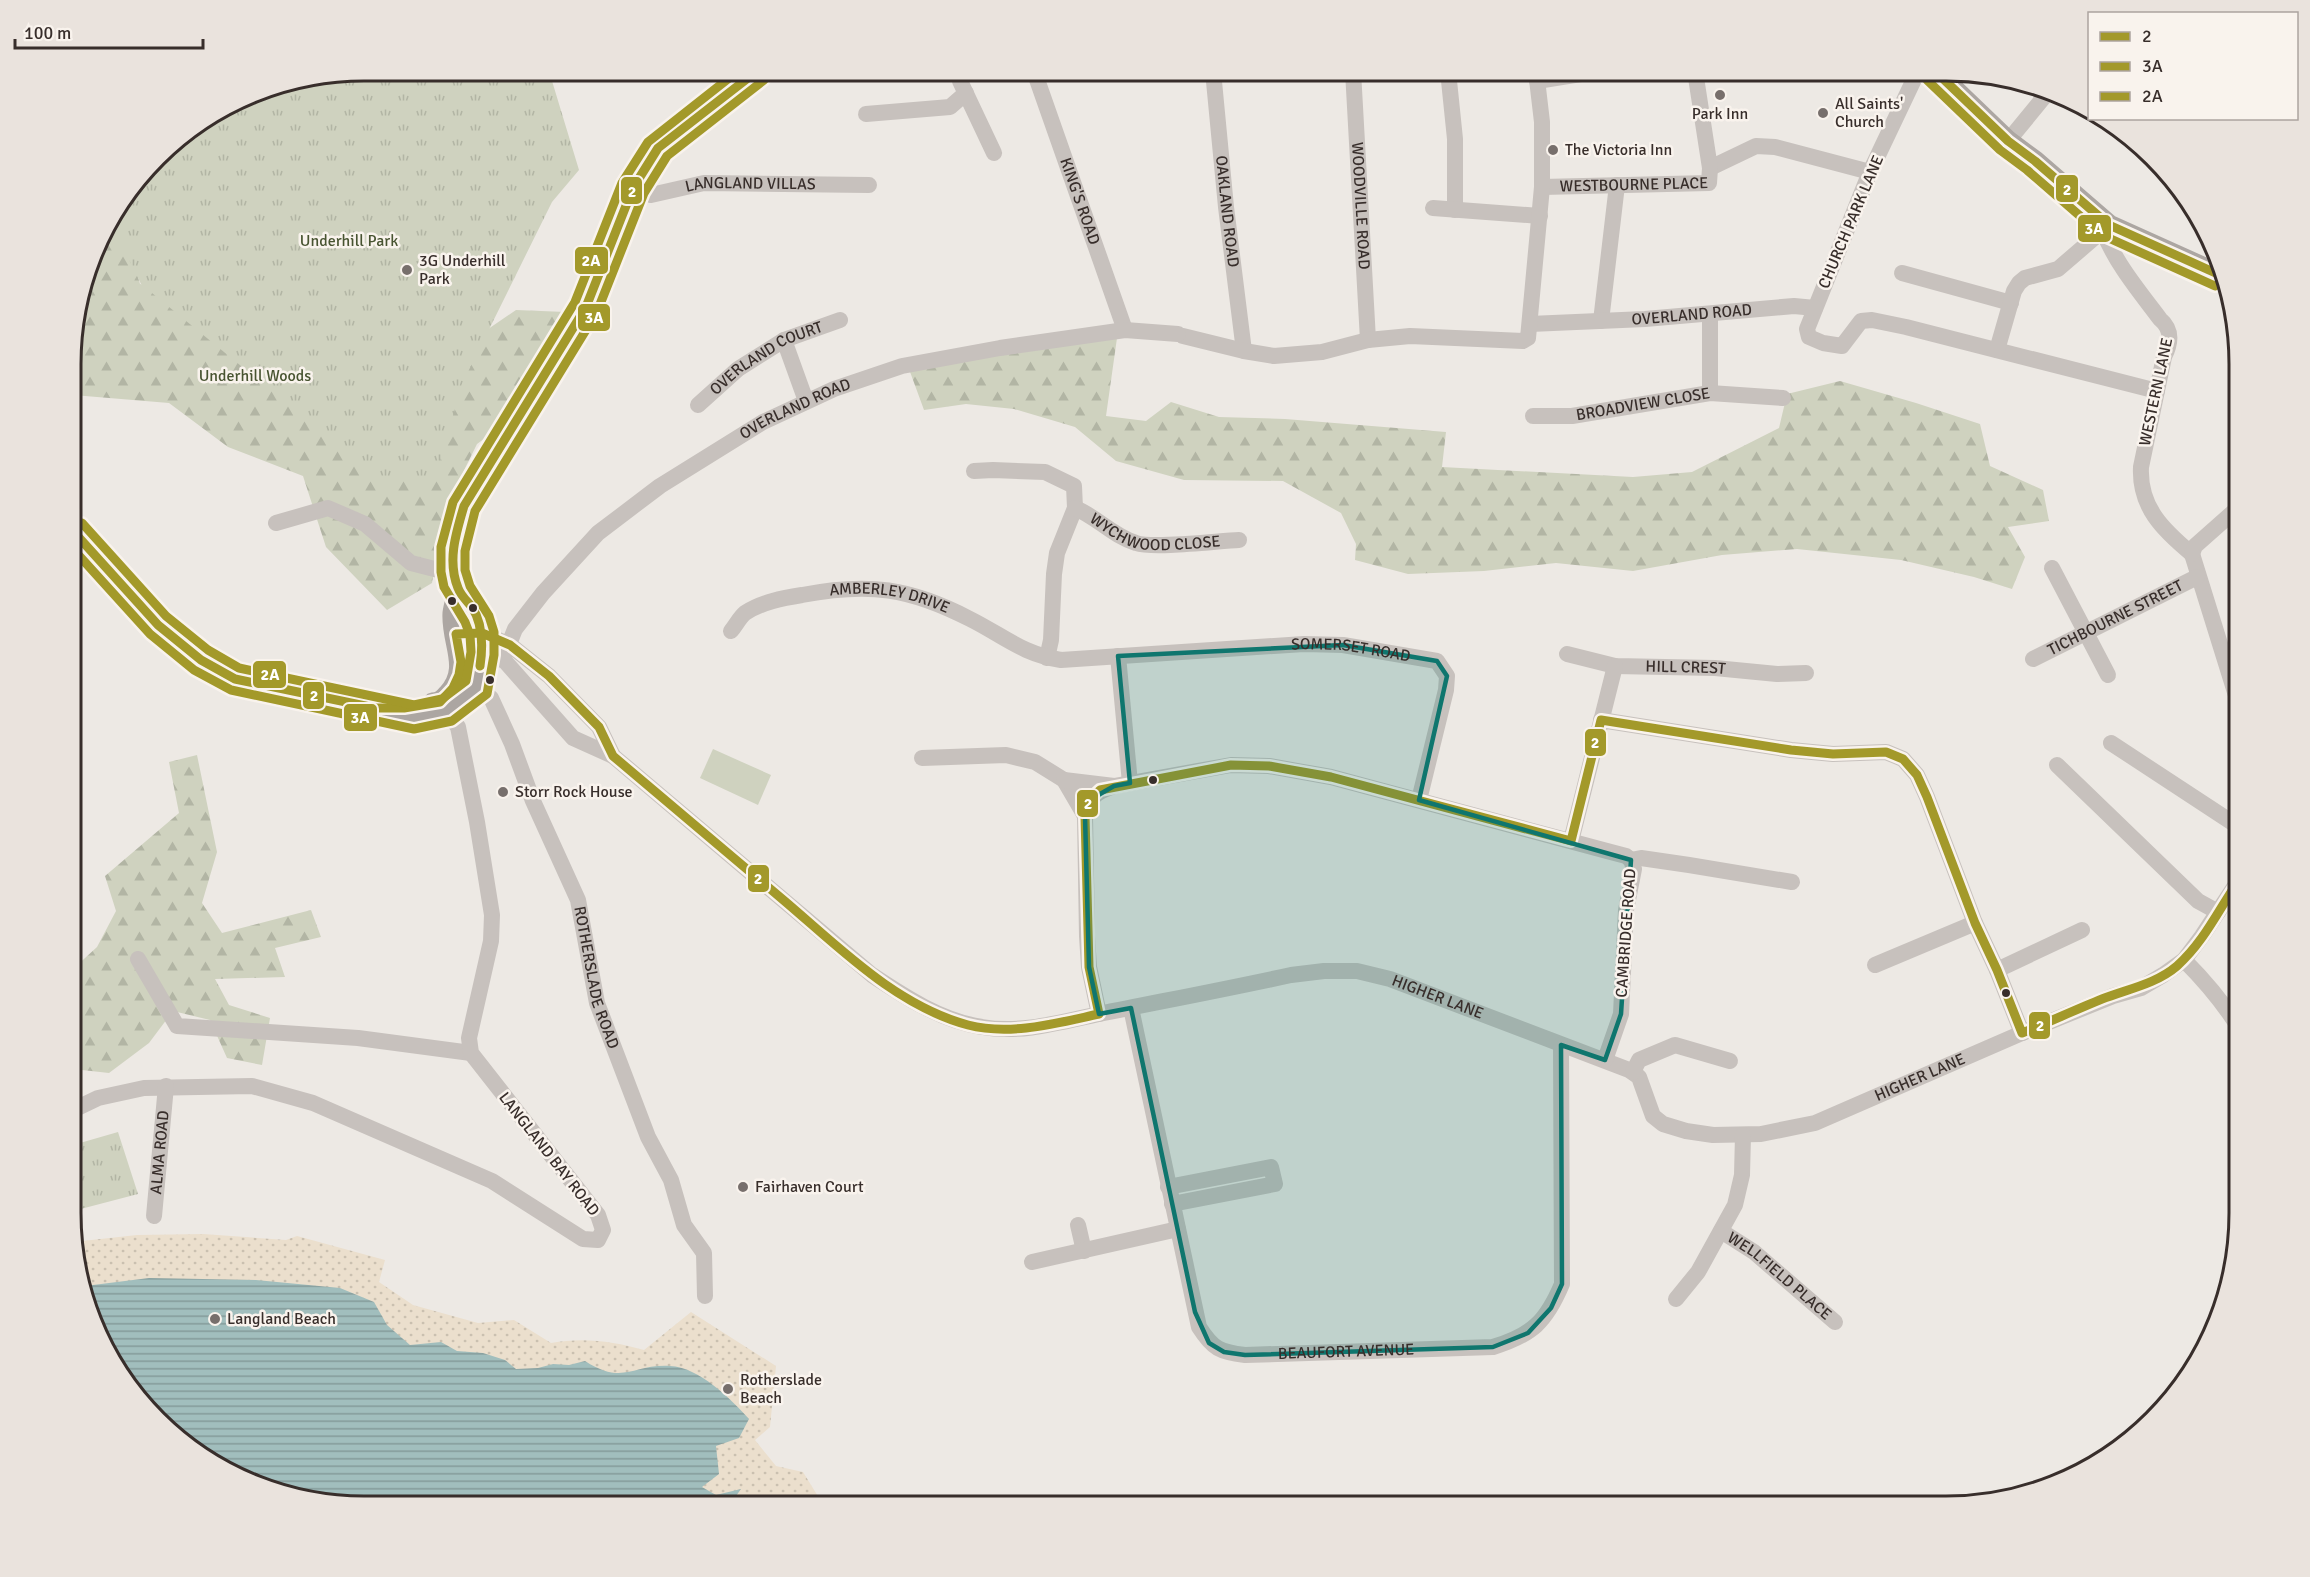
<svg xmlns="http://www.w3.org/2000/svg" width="2310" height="1577" viewBox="0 0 2310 1577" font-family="Signika,sans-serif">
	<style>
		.grass { fill: #cfd2bf }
		.forest { fill: url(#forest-firs) }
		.sand { fill: url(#sand-dots) }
		.park { fill: url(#park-tufts) }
		.water { fill: url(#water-rules) }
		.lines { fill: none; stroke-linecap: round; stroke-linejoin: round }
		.minor { stroke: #c7c1bd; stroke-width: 16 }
		.major { stroke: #aca6a2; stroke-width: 21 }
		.bus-1-casing { stroke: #f9f3ed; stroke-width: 14 }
		.bus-2-casing { stroke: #f9f3ed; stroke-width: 14 }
		.bus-3-casing { stroke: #f9f3ed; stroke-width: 14 }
		.bus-1 { stroke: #a3992a; stroke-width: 9 }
		.bus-2 { stroke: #a3992a; stroke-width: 9 }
		.bus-3 { stroke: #a3992a; stroke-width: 9 }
		.marked { fill: #0f766e; fill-opacity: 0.2; stroke: #0f766e; stroke-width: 4.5; stroke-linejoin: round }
		.poi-dot { fill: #776f6c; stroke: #f9f3ed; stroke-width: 2 }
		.bus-dot { fill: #382e2b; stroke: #f9f3ed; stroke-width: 2 }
		.labels { text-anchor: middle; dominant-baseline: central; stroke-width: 5; stroke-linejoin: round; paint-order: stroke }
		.poi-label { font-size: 16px; fill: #382e2b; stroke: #f9f3ed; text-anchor: start }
		.street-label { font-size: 16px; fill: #382e2b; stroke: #f9f3ed }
		.park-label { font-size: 16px; fill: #485431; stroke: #f9f3ed }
		.rim { fill: none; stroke: #382e2b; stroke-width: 3 }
		.line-badge { stroke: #f9f3ed; stroke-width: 2 }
		.badge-label { font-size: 16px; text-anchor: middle; font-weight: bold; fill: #fff }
	</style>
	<defs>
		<pattern id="forest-firs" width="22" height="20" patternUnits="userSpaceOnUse" patternTransform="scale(1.5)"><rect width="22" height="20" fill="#cfd2bf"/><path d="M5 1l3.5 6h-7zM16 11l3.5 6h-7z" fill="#b2b5a4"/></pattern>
		<pattern id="sand-dots" width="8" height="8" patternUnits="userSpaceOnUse" patternTransform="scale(1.5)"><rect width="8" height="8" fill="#ebdfcd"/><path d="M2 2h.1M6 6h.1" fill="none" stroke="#cac0b0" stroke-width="1.8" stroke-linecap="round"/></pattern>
		<pattern id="park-tufts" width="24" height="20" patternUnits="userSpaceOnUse" patternTransform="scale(1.5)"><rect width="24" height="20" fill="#cfd2bf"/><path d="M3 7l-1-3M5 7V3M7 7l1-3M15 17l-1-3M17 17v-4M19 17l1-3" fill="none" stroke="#b2b5a4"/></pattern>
		<pattern id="water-rules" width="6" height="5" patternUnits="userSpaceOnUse" patternTransform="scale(1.5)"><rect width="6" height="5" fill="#a1bebd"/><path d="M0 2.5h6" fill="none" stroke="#849b9a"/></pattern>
	</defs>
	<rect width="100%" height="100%" fill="#ede9e4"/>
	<path class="grass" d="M713 749 771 775 758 805 700 778Z"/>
	<path class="forest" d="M119 210 140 284 298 309 446 358 516 310 566 312 508 421 477 444 445 509 432 583 387 610 326 547 303 476 228 447 169 403 73 395V326L101 234Z
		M1117 338 1106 416 1146 421 1171 402 1219 417 1285 419 1446 432 1442 467 1633 477 1692 472 1779 428 1787 394 1840 381 1916 403 1980 424 1990 466 2043 490 2049 521 2008 527 2025 557 2012 589 1974 577 1901 560 1797 549 1722 555 1633 571 1556 563 1484 571 1408 574 1355 560 1356 544 1341 513 1283 481 1184 480 1116 461 1075 427 1014 409 966 404 924 410 909 369Z
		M197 755 217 852 202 903 222 933 311 910 321 937 275 948 285 977 215 979 229 1005 270 1018 262 1065 227 1058 210 1020 173 1011 149 1043 109 1073 73 1069V969L97 947 116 911 105 876 179 813 169 762Z"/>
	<path class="sand" d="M203 1234 286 1240 297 1236 385 1260 379 1282 413 1305 478 1323 514 1320 551 1343C583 1337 613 1341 644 1350L691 1312 776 1366 770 1427 755 1440 776 1466 803 1472 824 1506H645L152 1408 110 1360 73 1251V1242L137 1235Z"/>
	<path class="park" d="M364 71H549L579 170 552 202 462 384 433 486 373 474 141 284 110 221 170 144 252 93Z
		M118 1132 138 1194 73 1211V1145Z"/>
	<path class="water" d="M149 1278 256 1280 340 1288 374 1302 387 1325 410 1345 441 1342 457 1351 483 1353 505 1360 516 1369 538 1368 553 1364 569 1365 585 1361C624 1386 632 1364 670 1366 699 1367 731 1399 749 1419L739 1438 716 1446 719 1474 702 1487 716 1495 741 1489 729 1506H345L269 1491 186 1446 110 1360 85 1286Z"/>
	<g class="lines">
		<g class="minor">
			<path d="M959 71 960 81 994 153"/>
			<path id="s1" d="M1034 71 1125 330"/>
			<path id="s2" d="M1213 71 1226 207 1244 351"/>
			<path id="s3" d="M1353 71 1368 340"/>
			<path d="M1448 71 1455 139V210"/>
			<path d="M1918 71 1870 172 1807 329 1809 337 1823 343 1842 346 1861 321 1872 320 1906 327 2157 391"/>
			<path d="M1427 72 1438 71"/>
			<path d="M1537 81 1587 73"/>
			<path d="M866 114 950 107 966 93"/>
			<path d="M2008 141 2049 91"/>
			<path d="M1710 168 1756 146 1775 147 1870 172"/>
			<path id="s4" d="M1542 187 1709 183 1710 168 1695 71"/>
			<path id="s5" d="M633 188 651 195 704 183 869 185"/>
			<path d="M1433 208 1540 216"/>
			<path d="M2103 231C2116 264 2139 291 2160 319 2173 330 2171 343 2164 357L2141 467C2139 507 2163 530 2192 554"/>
			<path d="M1902 273 2011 303"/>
			<path d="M1710 314V393"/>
			<path d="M1601 321 1617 185"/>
			<path id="s6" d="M1530 324 1645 319 1794 306 1815 308"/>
			<path d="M1183 336 1244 351 1274 356 1322 352 1368 340 1410 336 1523 341 1528 338 1542 187V122L1536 71"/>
			<path d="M784 340 806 401"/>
			<path d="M1997 350 2014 291 2019 283 2025 278 2058 269 2109 225"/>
			<path id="s7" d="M698 405 738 369 784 340 840 320"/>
			<path id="s8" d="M1533 416H1572L1710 393 1783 398"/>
			<path d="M974 471 993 470 1045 472 1074 486 1075 508 1057 553 1054 574 1051 640 1047 658"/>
			<path id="s9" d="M1075 508C1097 517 1113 536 1136 543 1154 549 1217 541 1239 540"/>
			<path d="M276 523 328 508 365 524 411 563 454 574"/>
			<path d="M2192 554 2239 705"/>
			<path d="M2192 554 2195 546 2239 507"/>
			<path d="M2052 568 2108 675"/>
			<path id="s10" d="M731 631C736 625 740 617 745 613 762 602 783 598 802 595 869 582 910 588 970 619 1004 636 1022 654 1061 660L1304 644 1343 645 1437 661 1447 676 1446 690 1419 800"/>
			<path d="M456 634 482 633 510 645 549 676 599 727 613 756"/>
			<path id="s11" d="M1567 654 1615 666 1715 668 1777 674 1806 673"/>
			<path d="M1118 656 1130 783"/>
			<path id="s12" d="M503 659 515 629 543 593 598 533 660 486 763 422 834 389 902 366 1000 348 1125 330 1178 334"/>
			<path id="s13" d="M2033 659 2197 577"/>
			<path id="s14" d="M461 662 503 659 573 738 613 756 872 975C905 997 942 1021 982 1027 1021 1034 1061 1022 1099 1014 1163 1001 1227 989 1291 975L1324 971H1357L1390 979 1629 1070 1639 1077 1653 1116 1663 1124 1686 1131 1713 1135 1761 1134 1815 1123 2022 1033 2113 996 2141 988 2163 975 2184 960 2202 936 2239 880"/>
			<path id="s15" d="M466 688H477L491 698 512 744 533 801 578 900 597 1003 648 1137 671 1180 684 1225 704 1253 705 1296"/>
			<path d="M1601 720 1791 750 1833 754 1886 752 1903 759 1917 775 1927 797 1975 923 1997 970 2022 1033"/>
			<path d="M2111 743 2239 827"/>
			<path d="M922 758 1006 755 1035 762 1064 780 1085 816"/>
			<path d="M2057 765 2198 901 2218 912"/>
			<path d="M1064 780 1114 786"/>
			<path d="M1571 841 1615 666"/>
			<path d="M1631 860 1641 858 1689 865 1792 882"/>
			<path d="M138 959 177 1026 358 1038 471 1053"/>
			<path d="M2184 960C2205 981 2223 1002 2239 1028"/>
			<path d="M1875 965 1975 923"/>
			<path d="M1997 970 2082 930"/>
			<path id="s16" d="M1131 1008 1199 1327C1213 1349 1220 1352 1245 1355L1493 1347C1532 1335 1546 1322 1562 1284L1561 1045"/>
			<path d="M1099 1014 1089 967 1087 936 1085 816C1090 797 1095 792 1114 786L1231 765 1269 766 1331 777 1607 851 1626 856 1631 860 1634 869 1626 910 1621 1014 1605 1060"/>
			<path d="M1633 1072 1639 1060 1675 1045 1730 1061"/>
			<path d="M73 1110 98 1098 144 1088 252 1086 313 1103 492 1181 583 1239 598 1240 603 1230 598 1215 471 1053 469 1038 491 941 492 915 477 822 458 727 440 702"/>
			<path d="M1168 1187 1271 1167 1275 1184 1172 1204"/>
			<path id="s17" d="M154 1216 166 1086"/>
			<path d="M1078 1225 1084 1251"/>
			<path id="s18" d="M1721 1231 1754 1252 1835 1322"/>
			<path d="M1032 1262 1178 1229"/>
			<path d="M1676 1299 1698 1272 1735 1205 1742 1175 1743 1135"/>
		</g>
		<path class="major" d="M1935 71 2008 141 2035 161 2109 225 2220 275
			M73 531 158 625 201 660 235 679 414 717 447 710 477 688C480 671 485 650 482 633 479 617 468 605 460 592 444 567 456 532 464 506L586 307 633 188 658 148 757 71
			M433 703C440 702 443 700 448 694 472 668 451 643 453 613 454 605 457 597 458 590"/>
		<defs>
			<path id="bus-1" d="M1935 71 2008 141 2035 161 2109 225 2220 275
				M73 531 158 625 201 660 235 679 375 708H404L440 702 453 688 459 675 461 662 456 634 482 633 510 645 549 676 599 727 613 756C669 803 725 850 781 898 837 945 894 1005 968 1025 1011 1036 1057 1023 1099 1014L1089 967 1085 816 1088 801 1100 790 1231 765 1269 766 1331 777 1571 841 1601 720 1791 750 1833 754 1886 752 1903 759 1917 775 1927 797 1975 923 1997 970 2022 1033C2049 1022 2075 1010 2102 999 2128 989 2156 984 2177 966 2204 942 2219 909 2239 880
				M480 666C483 646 483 624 472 607 467 601 461 596 458 588 447 561 456 533 464 506L586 307 633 188 658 148 757 71"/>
			<path id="bus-2" d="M1927 80 2000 150 2027 170 2102 235 2215 286
				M73 549 150 634 194 670 231 690 414 729 452 721 487 694 494 655V632L489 616 470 586 465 570V551L475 511 597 312 644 193 667 156 764 80"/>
			<path id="bus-3" d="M82 523 166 616 208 650 239 668 414 705 442 699 466 681 471 652 470 635 465 622 444 587 441 572V547L453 502 575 302 622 183 648 142 738 71"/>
		</defs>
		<use href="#bus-1" class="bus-1-casing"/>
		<use href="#bus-2" class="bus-2-casing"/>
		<use href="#bus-3" class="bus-3-casing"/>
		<use href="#bus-1" class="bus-1"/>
		<use href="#bus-2" class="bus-2"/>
		<use href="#bus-3" class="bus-3"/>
	</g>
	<path class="marked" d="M1343 645 1437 661 1447 676 1419 800 1631 860 1621 1014 1605 1060 1561 1045 1562 1284 1551 1308 1528 1333 1493 1347 1245 1355 1224 1352 1209 1343 1195 1312 1131 1008 1099 1014 1089 967 1085 816 1088 801 1114 786 1130 783 1118 656Z"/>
	<g class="poi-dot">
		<circle cx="1720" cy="95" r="6"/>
		<circle cx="1823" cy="113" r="6"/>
		<circle cx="1553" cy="150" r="6"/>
		<circle cx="407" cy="270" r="6"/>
		<circle cx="503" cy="792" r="6"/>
		<circle cx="743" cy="1187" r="6"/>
		<circle cx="215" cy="1319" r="6"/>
		<circle cx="728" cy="1389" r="6"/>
	</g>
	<g class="bus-dot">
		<circle cx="452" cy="601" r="5"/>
		<circle cx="473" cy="608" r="5"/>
		<circle cx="490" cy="680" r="5"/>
		<circle cx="1153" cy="780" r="5"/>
		<circle cx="2006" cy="993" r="5"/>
	</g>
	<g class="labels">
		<g class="poi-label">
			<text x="1835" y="104">All Saints'<tspan x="1835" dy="18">Church</tspan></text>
			<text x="1720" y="114" text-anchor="middle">Park Inn</text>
			<text x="1565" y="150">The Victoria Inn</text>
			<text x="419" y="261">3G Underhill<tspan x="419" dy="18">Park</tspan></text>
			<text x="515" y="792">Storr Rock House</text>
			<text x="755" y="1187">Fairhaven Court</text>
			<text x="227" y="1319">Langland Beach</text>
			<text x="740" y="1380">Rotherslade<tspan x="740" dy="18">Beach</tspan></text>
		</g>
		<g class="street-label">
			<text stroke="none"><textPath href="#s4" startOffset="92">WESTBOURNE PLACE</textPath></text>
			<text stroke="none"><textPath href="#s5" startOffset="120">LANGLAND VILLAS</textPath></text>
			<text stroke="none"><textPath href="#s1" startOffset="138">KING'S ROAD</textPath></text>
			<text stroke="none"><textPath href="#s3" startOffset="135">WOODVILLE ROAD</textPath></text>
			<text stroke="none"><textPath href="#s2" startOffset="141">OAKLAND ROAD</textPath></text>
			<text transform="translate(1851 222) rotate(-67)">CHURCH PARK LANE</text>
			<text stroke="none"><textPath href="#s6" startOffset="162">OVERLAND ROAD</textPath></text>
			<text stroke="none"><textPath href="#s7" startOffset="84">OVERLAND COURT</textPath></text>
			<text transform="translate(2156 392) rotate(-78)">WESTERN LANE</text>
			<text stroke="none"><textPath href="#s8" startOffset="111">BROADVIEW CLOSE</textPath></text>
			<text stroke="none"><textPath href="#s12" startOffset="393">OVERLAND ROAD</textPath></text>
			<text stroke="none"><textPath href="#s9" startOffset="87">WYCHWOOD CLOSE</textPath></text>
			<text stroke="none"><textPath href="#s10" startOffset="172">AMBERLEY DRIVE</textPath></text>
			<text stroke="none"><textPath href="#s13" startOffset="92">TICHBOURNE STREET</textPath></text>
			<text stroke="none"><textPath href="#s10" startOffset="648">SOMERSET ROAD</textPath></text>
			<text stroke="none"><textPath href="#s11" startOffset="120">HILL CREST</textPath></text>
			<text transform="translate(1626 933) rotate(-86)">CAMBRIDGE ROAD</text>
			<text stroke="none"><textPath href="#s15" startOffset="328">ROTHERSLADE ROAD</textPath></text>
			<text stroke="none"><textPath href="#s14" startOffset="1119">HIGHER LANE</textPath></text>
			<text stroke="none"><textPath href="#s14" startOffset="1659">HIGHER LANE</textPath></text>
			<text stroke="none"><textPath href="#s17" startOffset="64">ALMA ROAD</textPath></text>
			<text transform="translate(549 1154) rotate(52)">LANGLAND BAY ROAD</text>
			<text stroke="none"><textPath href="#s18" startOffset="74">WELLFIELD PLACE</textPath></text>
			<text stroke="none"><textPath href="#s16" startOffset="484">BEAUFORT AVENUE</textPath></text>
		</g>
		<g class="park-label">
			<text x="349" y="241">Underhill Park</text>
			<text x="255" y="376">Underhill Woods</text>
		</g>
	</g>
	<path d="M0 0H2310V1577H0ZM364 81H1946A283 283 0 0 1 2229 364V1213A283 283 0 0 1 1946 1496H364A283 283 0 0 1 81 1213V364A283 283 0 0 1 364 81Z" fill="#eae3dd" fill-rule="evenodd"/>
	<path class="rim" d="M364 81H1946A283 283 0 0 1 2229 364V1213A283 283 0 0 1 1946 1496H364A283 283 0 0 1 81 1213V364A283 283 0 0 1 364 81Z"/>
	<g class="line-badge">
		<rect x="2055" y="174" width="24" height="29" rx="6" fill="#a3992a"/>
		<rect x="620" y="176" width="23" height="29" rx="6" fill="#a3992a"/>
		<rect x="2077" y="214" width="35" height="29" rx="6" fill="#a3992a"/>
		<rect x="574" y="246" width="35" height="29" rx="6" fill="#a3992a"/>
		<rect x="577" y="303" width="34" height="29" rx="6" fill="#a3992a"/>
		<rect x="252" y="660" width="35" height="29" rx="6" fill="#a3992a"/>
		<rect x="302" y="681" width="23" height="29" rx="6" fill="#a3992a"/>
		<rect x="343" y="703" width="35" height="29" rx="6" fill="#a3992a"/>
		<rect x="1584" y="728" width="23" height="29" rx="6" fill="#a3992a"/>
		<rect x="1076" y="789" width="23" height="29" rx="6" fill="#a3992a"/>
		<rect x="747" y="864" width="23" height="29" rx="6" fill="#a3992a"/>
		<rect x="2028" y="1011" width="23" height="29" rx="6" fill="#a3992a"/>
	</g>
	<g class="badge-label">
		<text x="2067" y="195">2</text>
		<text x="632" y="197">2</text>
		<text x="2094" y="234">3A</text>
		<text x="591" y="266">2A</text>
		<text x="594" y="323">3A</text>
		<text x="270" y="680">2A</text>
		<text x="314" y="701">2</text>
		<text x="360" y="723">3A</text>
		<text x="1595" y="748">2</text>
		<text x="1088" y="809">2</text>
		<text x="758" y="884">2</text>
		<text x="2040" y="1031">2</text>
	</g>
	<rect x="2088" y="12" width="210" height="108" fill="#f9f3ed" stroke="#aca49f" stroke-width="1.5"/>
	<rect x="2100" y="32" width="30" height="9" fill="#a3992a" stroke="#aca49f" stroke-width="1.5"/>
	<text x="2142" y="42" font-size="18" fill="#382e2b">2</text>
	<rect x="2100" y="62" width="30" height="9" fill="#a3992a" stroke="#aca49f" stroke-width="1.5"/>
	<text x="2142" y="72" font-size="18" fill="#382e2b">3A</text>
	<rect x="2100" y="92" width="30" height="9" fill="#a3992a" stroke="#aca49f" stroke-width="1.5"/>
	<text x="2142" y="102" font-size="18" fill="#382e2b">2A</text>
	<path d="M15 39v9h188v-9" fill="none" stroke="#382e2b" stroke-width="3"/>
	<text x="24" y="39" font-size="18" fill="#382e2b" stroke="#f9f3ed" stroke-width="4.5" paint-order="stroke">100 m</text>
</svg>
